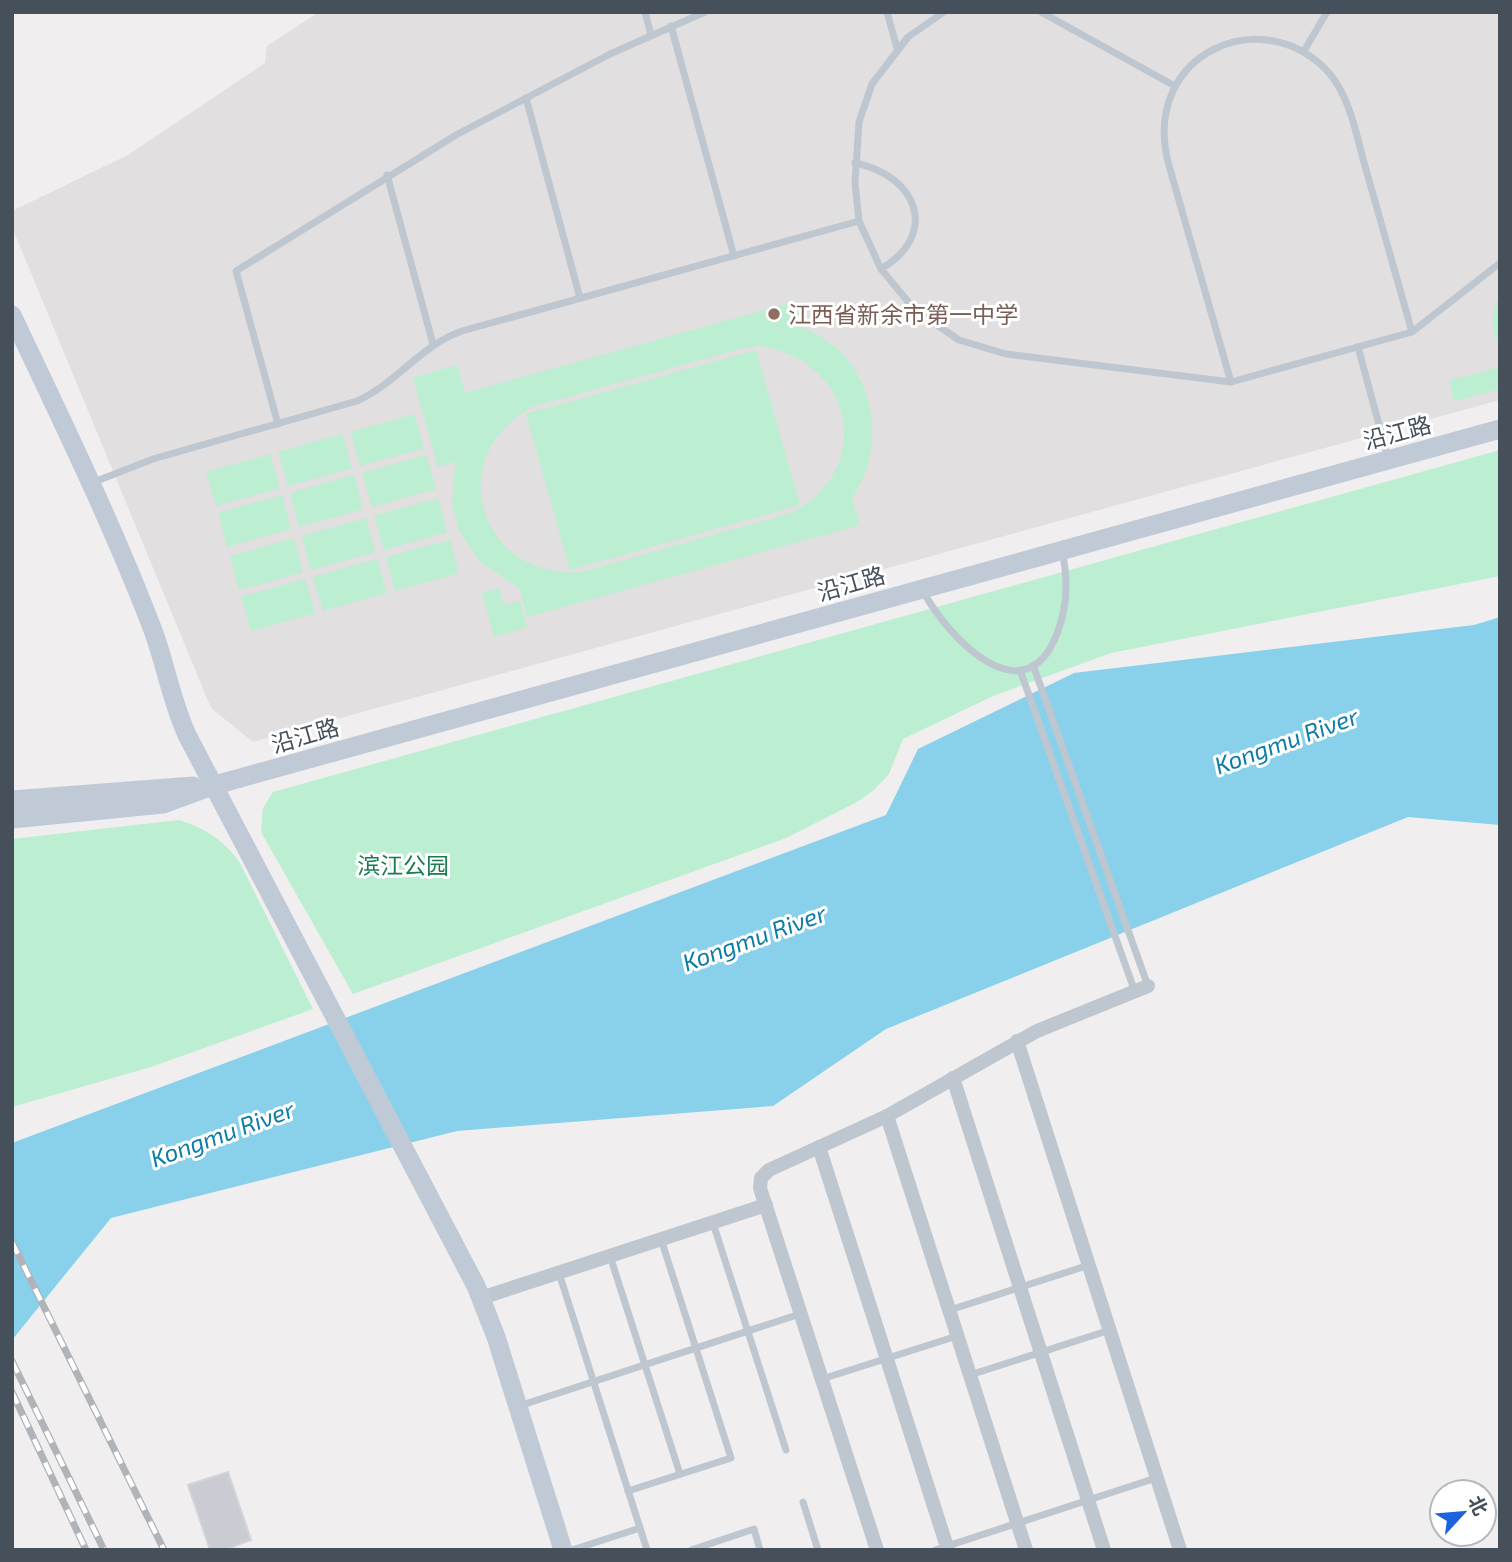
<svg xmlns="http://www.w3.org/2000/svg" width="1512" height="1562" font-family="'Exo 2','Noto Sans SC',sans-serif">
<rect width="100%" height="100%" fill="#f0eeee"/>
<polygon fill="#e1dfe0" points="319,12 1500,12 1500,400 253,742 211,708 12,227 12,211 128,155 265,63 267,46"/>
<g fill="#bceed2" fill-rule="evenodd">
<path d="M1500,294V347C1490,329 1490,312 1500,294Z"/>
<path d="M797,301L805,329C873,355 891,441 852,498L860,525L527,617L520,589L480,562L459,530L452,504L455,462L438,467L413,378L457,365L465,393ZM759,346C853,358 877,470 791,513L582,572C477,581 441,452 535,406L744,348Z"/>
<polygon points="756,350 800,505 570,570 526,414"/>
<polygon points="1500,367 1500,389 1454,401 1449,381"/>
<polygon points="414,414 424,448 360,466 351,432"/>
<polygon points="342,434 352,468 288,486 278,452"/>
<polygon points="1500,450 1500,576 1111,653 993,696 903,739 889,774 874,790 857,802 786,838 353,994 261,832 263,808 273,792"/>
<polygon points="270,454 280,488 216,506 206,472"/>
<polygon points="426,455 436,489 372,507 362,473"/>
<polygon points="354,475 363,509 299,527 290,493"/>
<polygon points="282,495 291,529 227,547 218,513"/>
<polygon points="438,498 447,532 384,550 374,516"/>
<polygon points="366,518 375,552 311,570 302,536"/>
<polygon points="294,538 303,572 239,590 230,556"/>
<polygon points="450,540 459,573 395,591 386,557"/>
<polygon points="377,559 387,593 323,611 313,577"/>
<polygon points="305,579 315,613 251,631 241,597"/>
<polygon points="499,588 504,605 520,601 527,627 494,637 482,592"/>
<path d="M179,820C206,829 224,840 240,863L313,1009L151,1067L12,1107V839Z"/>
</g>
<polygon fill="#89d1eb" points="1500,617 1500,825 1408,817 886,1029 773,1106 457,1131 111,1218 12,1340 12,1143 886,815 918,749 1074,673 1474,625"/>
<polygon fill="#cbccd3" stroke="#d2d4d9" stroke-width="2" points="228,1472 251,1540 224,1550 210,1550 188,1485"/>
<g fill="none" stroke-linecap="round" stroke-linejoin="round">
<g stroke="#bec7d0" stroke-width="7">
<polyline points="645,12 651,35"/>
<polyline points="887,12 897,48"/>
<polyline points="944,12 908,37 872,84 859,122 855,183 859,221 881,269 915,310 959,340 1006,354 1231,382 1412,332 1500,263"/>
<polyline points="1041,12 1173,85"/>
<polyline points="671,26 734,256"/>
<polyline points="1304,51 1327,12"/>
<polyline points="526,98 580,298"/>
<path d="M855,163C916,175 941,233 881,269"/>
<polyline points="387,175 433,344"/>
<polyline points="1358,347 1388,458"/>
<path d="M1231,382L1168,162C1141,52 1265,0 1330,74C1352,101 1357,140 1367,173C1382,226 1397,279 1412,332"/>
<polyline points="278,424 236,271 456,135 610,54 705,12"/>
<path d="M94,482L153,459L357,401C397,383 421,345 462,331L859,221"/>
<path d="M923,591C948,638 1026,720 1058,631C1068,604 1068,578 1062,551"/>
<polyline points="1033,665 1148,986"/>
<polyline points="1020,670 1135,992"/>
<polyline points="713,1223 786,1450"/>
<polyline points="610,1256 680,1474"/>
<polyline points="559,1273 647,1550"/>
<polyline points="950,1310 1089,1265"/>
<polyline points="970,1375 1110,1330"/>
<polyline points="822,1379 957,1336"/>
<polyline points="519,1406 800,1314"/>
<polyline points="628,1491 731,1458 661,1239"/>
<polyline points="803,1502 818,1550"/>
<polyline points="572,1550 640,1528"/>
<polyline points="691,1550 754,1529 760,1550"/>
<polyline points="935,1550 1156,1478"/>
</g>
<g stroke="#bec7d0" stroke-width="14">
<polyline points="1017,1041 1180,1550"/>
<polyline points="953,1078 1104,1550"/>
<polyline points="887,1116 1026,1550"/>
<polyline points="819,1147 948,1550"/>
<polyline points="481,1298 766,1205"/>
<polyline points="877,1550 760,1188 761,1178 769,1170 887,1116 1037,1031 1148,986"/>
</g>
<g stroke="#c0cad7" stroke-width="19">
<path d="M12,315C61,419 113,525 154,633C166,667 172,702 187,735L476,1286L496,1337L563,1550"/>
<polyline points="12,800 193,786"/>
<polyline points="12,819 163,804 215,785 1500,429"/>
</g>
<g stroke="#b0b3b8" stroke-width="7">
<g id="rail">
<polyline points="12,1242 164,1550"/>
<polyline points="12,1361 104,1550"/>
<polyline points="12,1392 86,1550"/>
</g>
</g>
<use href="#rail" stroke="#fff" stroke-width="4.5" stroke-dasharray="13" stroke-linecap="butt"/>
</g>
<circle fill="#8d6e63" stroke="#fff" stroke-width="2.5" cx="774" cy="314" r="7"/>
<g text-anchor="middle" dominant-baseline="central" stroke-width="6" stroke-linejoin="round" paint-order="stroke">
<g font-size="23" fill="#785e54" stroke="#fff" text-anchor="start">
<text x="788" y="314">江西省新余市第一中学</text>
</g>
<g font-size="23" fill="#46505b" stroke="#fff">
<text transform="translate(1397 432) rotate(-15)">沿江路</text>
<text transform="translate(851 583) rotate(-16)">沿江路</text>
<text transform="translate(305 735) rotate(-16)">沿江路</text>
</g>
<g font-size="23" fill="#187c50" stroke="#fff">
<text x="403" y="865">滨江公园</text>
</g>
<g font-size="24" font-style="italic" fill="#0d7da7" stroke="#fff">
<text transform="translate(1286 740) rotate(-20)">Kongmu River</text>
<text transform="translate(754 937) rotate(-20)">Kongmu River</text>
<text transform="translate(222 1133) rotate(-20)">Kongmu River</text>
</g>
</g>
<rect width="1512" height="1562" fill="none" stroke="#46505b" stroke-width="28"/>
<g transform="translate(1463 1513) rotate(64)"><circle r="33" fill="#ffffff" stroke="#b5b9bd" stroke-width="2"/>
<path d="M0-5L12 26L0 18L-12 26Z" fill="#1b64de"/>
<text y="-10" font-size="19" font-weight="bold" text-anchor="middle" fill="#46505b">北</text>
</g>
</svg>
